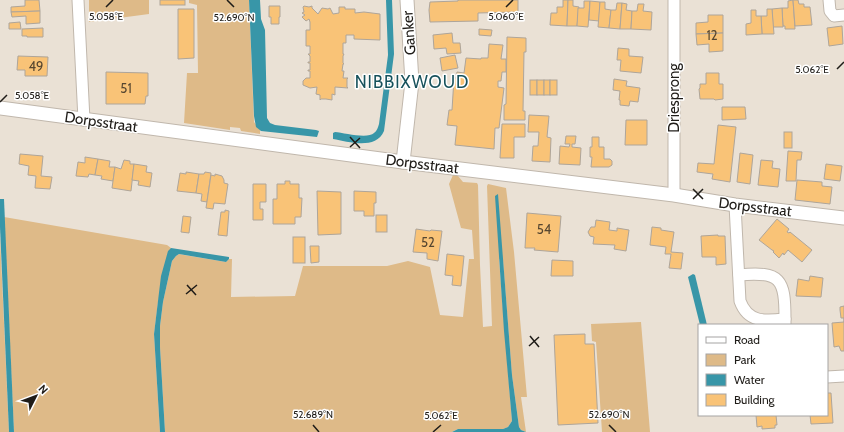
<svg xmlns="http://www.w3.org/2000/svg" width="844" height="432" font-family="Cabin,sans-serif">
<rect width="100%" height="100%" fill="#eae1d5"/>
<g fill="#deba88">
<polygon points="89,0 149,0 149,14 89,22"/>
<polygon points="189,0 249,0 254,122 260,130 260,134 241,131 240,128 230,127 230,130 184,123 187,73 198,73 197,5 189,3"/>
<polygon points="453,175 458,176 463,182 477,183 478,185 480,265 483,327 492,326 487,186 488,184 506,188 514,252 527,397 521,397 526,432 521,430 519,427 512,375 503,260 499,259 512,421 508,427 503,429 458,429 452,432 165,432 160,347 160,326 163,302 172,261 176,256 179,254 184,255 226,262 229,259 232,259 231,297 295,296 303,266 387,266 408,261 430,267 440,315 463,317 469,259 474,259 472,230 461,228 449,184"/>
<polygon points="4,217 167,245 171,248 158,302 154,334 160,432 14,432"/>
<polygon points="0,236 9,432 0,432"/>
<polygon points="641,322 650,432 602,432 596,342 592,341 591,324"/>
</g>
<g fill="#3896a8">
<polygon points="249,0 260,0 261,19 265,30 267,118 270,123 275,125 316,130 319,131 317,137 261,131 256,127 254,116"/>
<path d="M386,0H392L394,54L384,131C376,150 349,142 333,139V133L335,132C344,133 368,139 374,133C377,131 378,127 379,124L388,55Z"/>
<polygon points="498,194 512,375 519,427 521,430 526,432 452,432 458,429 503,429 508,427 512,421 504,331 495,196"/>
<polygon points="0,199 4,199 14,432 9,432 0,227"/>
<polygon points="171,248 229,257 229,259 226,262 179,254 176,256 172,261 163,302 160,326 160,347 165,432 160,432 154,334 161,276 168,251"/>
<polygon points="693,274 695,275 707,325 700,325 688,277"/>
</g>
<g fill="#f9c377" stroke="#aea59a">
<polygon points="25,0 39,0 40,11 11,12 11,7 25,6"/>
<rect x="160" y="0" width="25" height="5"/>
<polygon points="458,0 518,0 518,12 478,13 478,21 430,22 429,10 430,2 458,1"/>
<polygon points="563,0 568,0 567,26 550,25 551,13 557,13 557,7 563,7"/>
<polygon points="568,0 573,0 573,6 579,7 577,26 567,26"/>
<polygon points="793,0 795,29 785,29 785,26 783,26 782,8 788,8 788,1"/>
<polygon points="793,0 798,0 799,4 804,4 804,7 810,7 812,25 795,26"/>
<polygon points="584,1 590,1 588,27 577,26 578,8 584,8"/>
<polygon points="590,1 600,2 599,21 589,20"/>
<polygon points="600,2 605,2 605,9 611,10 609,28 598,27"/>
<polygon points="617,3 622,3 620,29 609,28 611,10 616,10"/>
<polygon points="622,3 627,4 626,10 632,11 631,29 620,29"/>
<polygon points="638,4 644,4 643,11 652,12 651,30 631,29 632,11 637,11"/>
<polygon points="269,6 280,6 280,17 279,17 279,24 271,24 271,17 269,17"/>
<polygon points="304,6 309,7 312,6 312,8 318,14 322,8 328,9 330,8 333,14 339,13 339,7 345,7 345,9 355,9 355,13 364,12 380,14 380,40 354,39 354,35 346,35 346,43 343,43 343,54 344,54 343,56 343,63 344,64 343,64 342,71 344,71 343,78 348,78 347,79 347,87 348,88 335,87 335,95 332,94 332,100 326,99 321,99 320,100 320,95 316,94 317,87 310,88 303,85 303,81 306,78 310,78 310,71 308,71 308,70 310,70 310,63 308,63 308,62 310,62 310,56 308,54 310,54 310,46 306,46 306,30 310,30 310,22 309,19 306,21 302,17 305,15 302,13 304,12 303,7"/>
<polygon points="782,8 783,27 773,27 772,9"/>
<polygon points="178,9 194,9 194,58 178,59"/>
<polygon points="767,9 772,9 774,34 762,34 761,16 767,16"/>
<polygon points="751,10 756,10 756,16 761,16 762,34 746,35 746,24 751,23"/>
<polygon points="40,11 40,23 26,24 26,16 12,17 11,12"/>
<polygon points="708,15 723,15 723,33 696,34 696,23 708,22"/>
<polygon points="20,22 21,29 9,29 9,23"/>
<polygon points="842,26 843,44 829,46 827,28"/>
<polygon points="43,28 43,37 27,37 27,36 22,36 22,29"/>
<polygon points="479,29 492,30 491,36 479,35"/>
<polygon points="452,33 453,43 460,43 461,53 447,54 446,48 434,49 433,35"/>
<polygon points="723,33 723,51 709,52 709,44 697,45 696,34"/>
<polygon points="507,37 526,38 526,52 524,52 523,111 525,111 525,120 504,120 504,105 506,104"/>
<polygon points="489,44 503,45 501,59 506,59 506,72 502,72 501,81 498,81 498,87 504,88 499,128 495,128 494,149 455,145 457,126 447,125 449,110 452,110 454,78 456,78 457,72 464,73 466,58 481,59 481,58 488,58"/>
<polygon points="618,48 629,49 629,56 643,57 641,73 620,71 621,60 617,60"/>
<polygon points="455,55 458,68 442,71 440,58"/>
<polygon points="18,56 48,57 47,76 25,76 25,70 17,70"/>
<polygon points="106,72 148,73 148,96 146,96 145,104 106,104"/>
<polygon points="706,73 719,73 719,84 723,84 723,99 715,100 714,99 700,99 699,89 700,88 700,84 706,84"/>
<polygon points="614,79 627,81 626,86 640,88 638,102 630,101 629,106 620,105 620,100 619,100 620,91 613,90"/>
<rect x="530" y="80" width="7" height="15"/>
<rect x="537" y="80" width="7" height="15"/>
<rect x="544" y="80" width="6" height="15"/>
<rect x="550" y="80" width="7" height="15"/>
<polygon points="722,107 745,107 746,119 722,120"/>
<polygon points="529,115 549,116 547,137 551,138 550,162 532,161 533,146 538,146 539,132 528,132"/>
<polygon points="626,120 647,120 647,145 625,145"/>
<polygon points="502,124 525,124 525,137 514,137 514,158 500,158"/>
<polygon points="718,125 736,127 730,182 712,179 713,174 697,172 698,163 714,164"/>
<rect x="784" y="132" width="8" height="16"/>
<polygon points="566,136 576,136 575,144 572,144 572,147 581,148 580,165 559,164 560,146 569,147 570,144 565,144"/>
<polygon points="592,137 599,137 599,147 604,147 604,159 610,159 612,161 612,165 609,167 591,167 592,157 590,157 590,147 592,147"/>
<polygon points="788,151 802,152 801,160 797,160 796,181 786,181"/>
<polygon points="740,153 753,155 750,184 737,182"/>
<polygon points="20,154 43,156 41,176 52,177 50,189 35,188 36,176 28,175 29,166 19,164"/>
<polygon points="85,157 98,159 95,175 89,174 88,177 76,176 78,162 85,163"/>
<polygon points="98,159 110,161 109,167 115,167 113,181 101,179 102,176 95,175"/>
<polygon points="124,160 130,161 130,164 134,164 131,191 112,188 115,167 121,169"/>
<polygon points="761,160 773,161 772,168 780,169 778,187 758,185"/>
<polygon points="134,164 147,166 146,172 152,173 150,187 138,185 139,181 132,180"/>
<polygon points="826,164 842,166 840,181 824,179"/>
<polygon points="186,172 199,174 196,193 177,191 180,173 186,174"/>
<polygon points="205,172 211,173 207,202 201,201 202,194 196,193 199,174 204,174"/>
<polygon points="215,174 222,176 224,180 224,183 228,184 225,204 214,203 213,209 206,208 211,175 215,176"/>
<polygon points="797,180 822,182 822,186 832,187 830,204 795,200"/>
<polygon points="285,181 290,181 290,184 299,184 299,198 302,198 301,217 295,217 295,224 273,224 273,199 277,199 277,184 285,184"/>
<polygon points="253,184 266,184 266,202 260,202 260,209 263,209 263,220 253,220"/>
<polygon points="317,191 341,192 341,234 318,235"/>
<polygon points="354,191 376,192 376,203 374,203 374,216 364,216 364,211 354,211"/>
<polygon points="225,210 229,211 227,236 218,235 221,212 225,212"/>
<polygon points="527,213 561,216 558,252 534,250 535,248 525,248"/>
<rect x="376" y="215" width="11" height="17"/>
<polygon points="183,216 191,217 189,233 181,232"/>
<polygon points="777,219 789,229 787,232 789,233 790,232 812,250 802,262 788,250 784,255 783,253 779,258 773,252 774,251 772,250 759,240"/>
<polygon points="596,220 610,222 609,230 617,231 617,228 629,230 626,251 614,249 615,245 593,244 594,237 590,236 588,232 591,227 595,227"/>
<polygon points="652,227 661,228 661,230 674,232 671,252 683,253 681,269 669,268 671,254 665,254 666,247 650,245"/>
<polygon points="416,229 430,231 431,230 442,231 438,261 427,259 427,253 413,252"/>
<polygon points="718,235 718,236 725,236 726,264 716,265 716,257 702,257 701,236"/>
<rect x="293" y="237" width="12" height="26"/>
<polygon points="310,246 319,246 319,262 311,263"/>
<polygon points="447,254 464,256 461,286 452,285 453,276 445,275"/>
<polygon points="552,260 573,261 573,276 551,276"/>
<polygon points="810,276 823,278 821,297 796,296 798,279 809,281"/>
<polygon points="844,306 844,322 844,318 841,318 840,310 840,307"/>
<polygon points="844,322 844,351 841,351 839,346 834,347 832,323"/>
<polygon points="585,334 585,344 594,344 598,423 558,425 554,335"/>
<polygon points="827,393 831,393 833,423 811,424 810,415 827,415"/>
<polygon points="756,415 776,415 777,425 775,425 775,428 762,429 762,426 757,427"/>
</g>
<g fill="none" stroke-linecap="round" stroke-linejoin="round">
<g stroke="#c0b7ac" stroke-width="13">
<g id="minor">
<polyline points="78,0 84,120"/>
<polyline points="829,0 830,11 834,16 844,15"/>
<polyline points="674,195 674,0"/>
<path d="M735,205L740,301C748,323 765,321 785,319V325"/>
<path d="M739,275C781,271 785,279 785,319"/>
<polyline points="827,377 844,376"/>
</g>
</g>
<g stroke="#c0b7ac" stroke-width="15">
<g id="tertiary">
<polyline points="0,108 403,162 674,195 735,205 844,218"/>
<polyline points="403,162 412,82 407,0"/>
</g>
</g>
<use href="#minor" stroke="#fff" stroke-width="11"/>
<use href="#tertiary" stroke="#fff" stroke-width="13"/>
</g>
<path fill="none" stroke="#1f1c18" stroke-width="1.5" d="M227,0L234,7M106,7L113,0M506,7L513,0M837,69L844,62M0,102L7,95M350,137L360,148M350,147L360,138M693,189L703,199M693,199L703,189M187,285L196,295M186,294L197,285M530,336L539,347M529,346L539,337M313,425L319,432M609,425L616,432M433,432L441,425"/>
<g text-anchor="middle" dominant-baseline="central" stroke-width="3" stroke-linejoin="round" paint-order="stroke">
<g font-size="13" fill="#564630">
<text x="712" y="35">12</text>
<text x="36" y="66">49</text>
<text x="126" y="88">51</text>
<text x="544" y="229">54</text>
<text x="428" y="242">52</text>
</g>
<g font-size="15" fill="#1f1c18" stroke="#fff">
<text transform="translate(409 33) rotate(-94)">Ganker</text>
<text transform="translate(674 98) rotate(-90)">Driesprong</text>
<text transform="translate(101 122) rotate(8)">Dorpsstraat</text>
<text transform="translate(422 164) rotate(7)">Dorpsstraat</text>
<text transform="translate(755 207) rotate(7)">Dorpsstraat</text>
</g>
<g font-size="17" letter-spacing="1" fill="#17515b" stroke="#fff">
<text x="412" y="82">NIBBIXWOUD</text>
</g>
</g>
<g font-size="10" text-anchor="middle" fill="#1f1c18" stroke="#fff" stroke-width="3" stroke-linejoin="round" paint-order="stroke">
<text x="106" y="20">5.058°E</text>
<text x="506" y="20">5.060°E</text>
<text x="234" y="21">52.690°N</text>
<text x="812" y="73">5.062°E</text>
<text x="32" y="99">5.058°E</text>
<text x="313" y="418">52.689°N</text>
<text x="609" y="418">52.690°N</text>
<text x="441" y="419">5.062°E</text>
</g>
<rect x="698" y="324" width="130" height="92" fill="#ffffff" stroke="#a5a4a3"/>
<rect x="706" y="337" width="20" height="6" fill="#ffffff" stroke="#a5a4a3"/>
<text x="734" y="344" font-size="12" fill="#1f1c18">Road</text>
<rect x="706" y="354" width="20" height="12" fill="#deba88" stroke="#a5a4a3"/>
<text x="734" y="364" font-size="12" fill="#1f1c18">Park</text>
<rect x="706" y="374" width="20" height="12" fill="#3896a8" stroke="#a5a4a3"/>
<text x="734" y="384" font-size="12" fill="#1f1c18">Water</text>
<rect x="706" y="394" width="20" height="12" fill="#f9c377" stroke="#a5a4a3"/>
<text x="734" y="404" font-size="12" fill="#1f1c18">Building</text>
<g transform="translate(36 396) rotate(48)" stroke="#ffffff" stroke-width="3" paint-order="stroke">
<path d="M0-3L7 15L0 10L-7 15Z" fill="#1f1c18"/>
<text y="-6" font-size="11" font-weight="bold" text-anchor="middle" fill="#1f1c18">N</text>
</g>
</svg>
